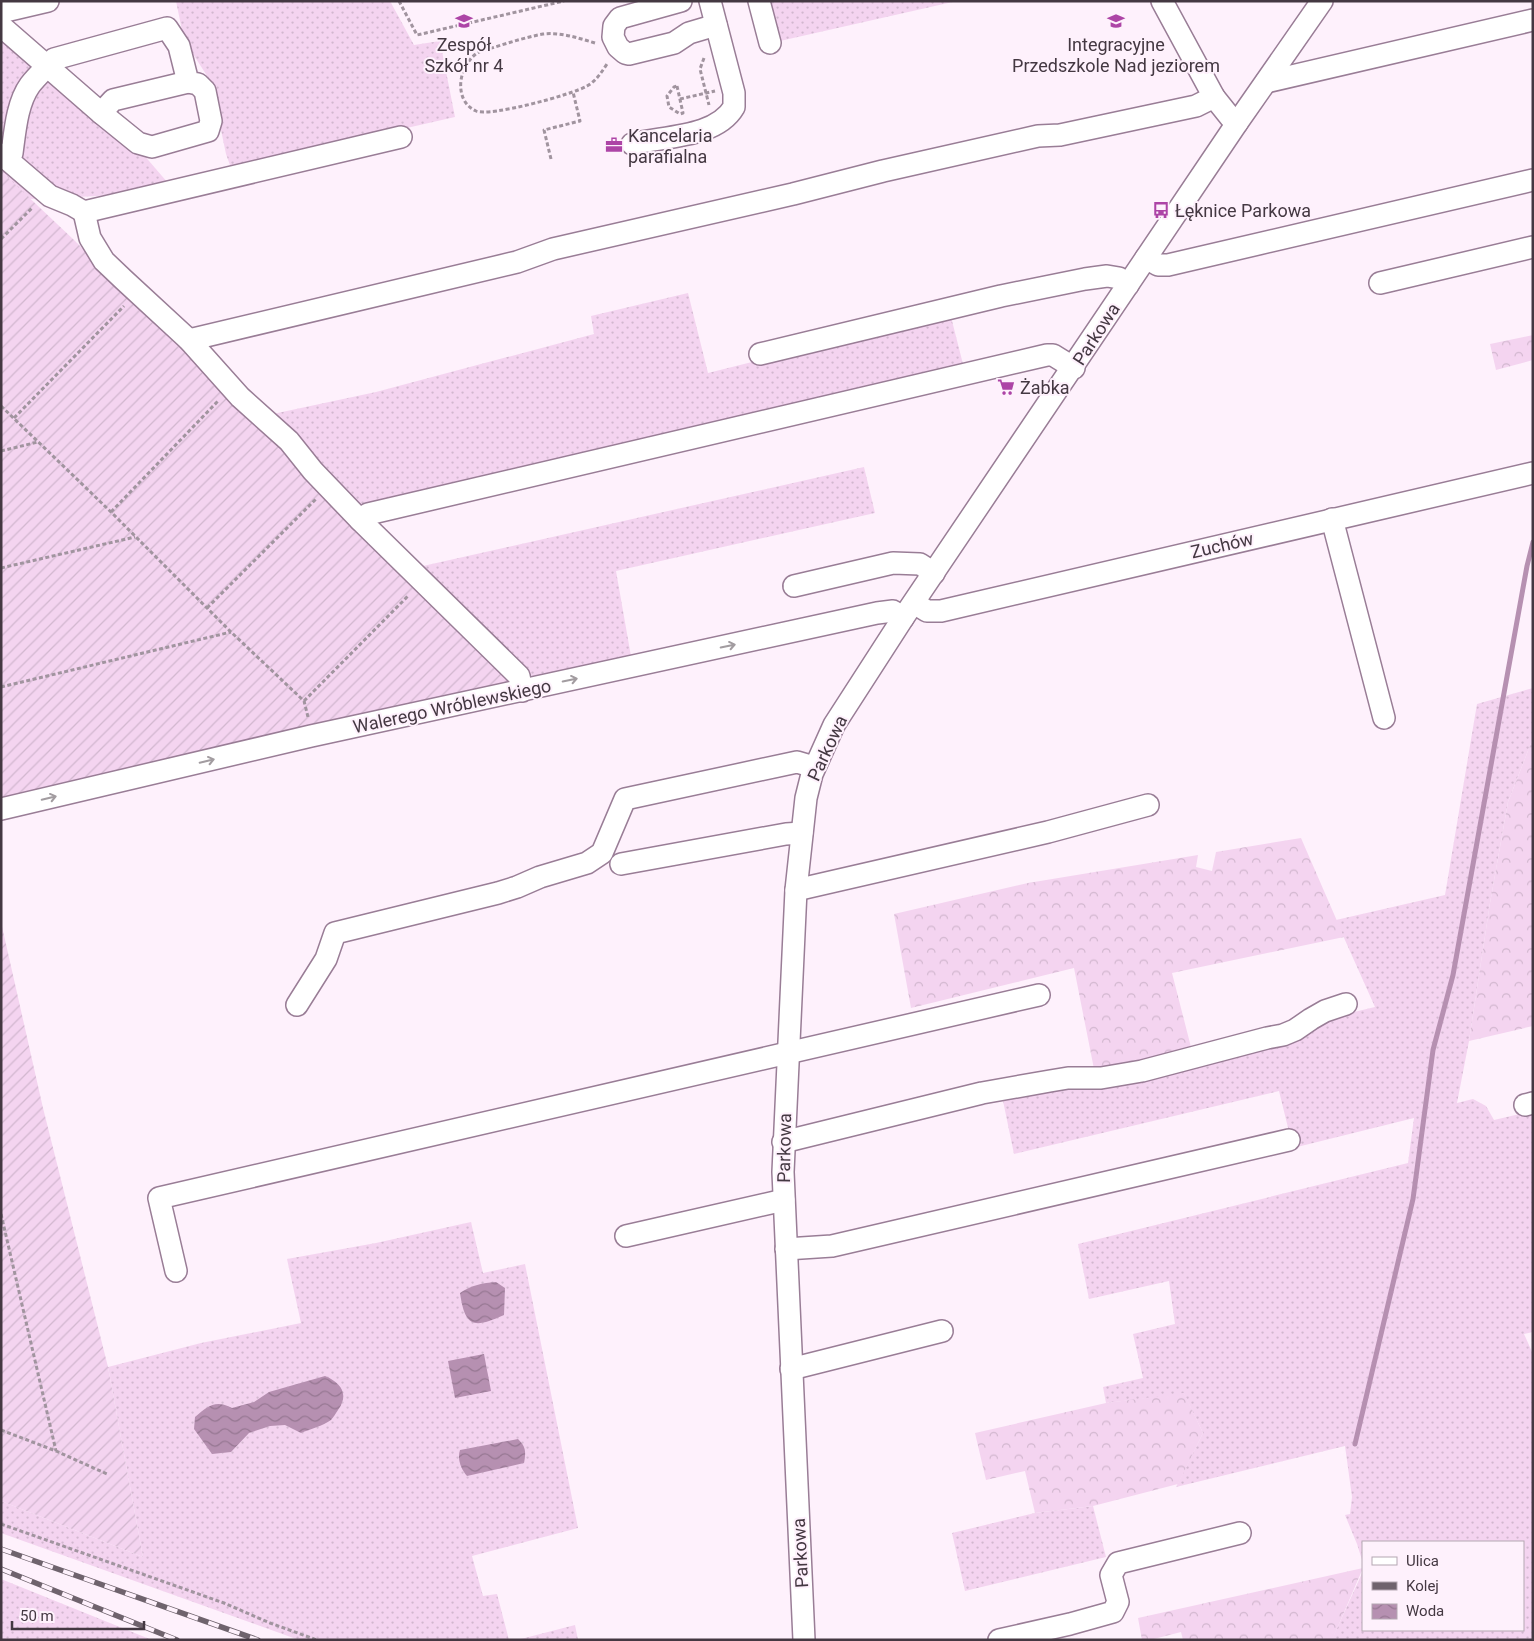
<svg xmlns="http://www.w3.org/2000/svg" width="1534" height="1641" font-family="Roboto,sans-serif">
<defs>
<pattern id="grass-dots" width="8" height="8" patternUnits="userSpaceOnUse" patternTransform="scale(1.25)"><rect width="8" height="8" fill="#f4d4f0"/><path d="M2 2h.1M6 6h.1" fill="none" stroke="#d2b7cf" stroke-width="1.8" stroke-linecap="round"/></pattern>
<pattern id="forest-crowns" width="20" height="18" patternUnits="userSpaceOnUse" patternTransform="scale(1.25)"><rect width="20" height="18" fill="#f4d4f0"/><path d="M2 6a3 3 0 1 1 6 0M12 15a3 3 0 1 1 6 0" fill="none" stroke="#d2b7cf"/></pattern>
<pattern id="garden-furrows" width="10" height="10" patternUnits="userSpaceOnUse" patternTransform="scale(1.25)"><rect width="10" height="10" fill="#f4d4f0"/><path d="M-1 1l2-2M0 10L10 0M9 11l2-2" fill="none" stroke="#d2b7cf"/></pattern>
<pattern id="water-waves" width="16" height="10" patternUnits="userSpaceOnUse" patternTransform="scale(1.25)"><rect width="16" height="10" fill="#b690b1"/><path d="M0 5q4-4 8 0t8 0" fill="none" stroke="#967792"/></pattern>
</defs>
<rect width="100%" height="100%" fill="#fef1fc"/>
<g fill="url(#grass-dots)">
<polygon points="176,1 390,1 414,45 440,41 455,117 231,168 226,154 211,82 184,40"/>
<polygon points="766,1 957,1 780,41"/>
<polygon points="1,31 143,154 168,183 98,196 29,199 1,171"/>
<polygon points="688,293 708,373 950,313 964,368 364,508 414,568 864,467 875,513 616,571 632,662 542,681 527,673 254,418 376,392 594,334 591,316"/>
<polygon points="1533,688 1533,738 1508,802 1490,903 1469,1041 1457,1103 1473,1099 1486,1106 1494,1120 1533,1111 1533,1332 1524,1334 1533,1354 1533,1640 1330,1640 1333,1637 1363,1571 1363,1630 1523,1630 1523,1542 1363,1542 1363,1563 1357,1544 1345,1515 1350,1514 1352,1497 1345,1446 1176,1487 1203,1433 1184,1394 1106,1403 1103,1387 1143,1378 1133,1334 1175,1324 1169,1281 1089,1299 1078,1244 1408,1163 1414,1118 1293,1148 1279,1091 1014,1154 1002,1096 1375,1007 1336,920 1445,895 1477,704"/>
<polygon points="471,1222 483,1273 525,1264 578,1528 472,1556 483,1596 497,1594 509,1640 299,1640 1,1533 1,1501 143,1557 108,1367 201,1343 301,1323 287,1259 376,1243"/>
<polygon points="1093,1506 1106,1557 965,1591 952,1533 1035,1513"/>
<polygon points="1,1579 152,1640 1,1640"/>
<polygon points="575,1625 578,1640 517,1640"/>
</g>
<g fill="url(#forest-crowns)">
<polygon points="1533,335 1533,360 1496,370 1490,344"/>
<polygon points="1533,738 1533,1026 1469,1041 1490,903 1508,802"/>
<polygon points="1301,838 1344,937 1172,973 1192,1051 1095,1074 1074,968 911,1008 894,914 1028,883 1198,855 1196,867 1212,871 1216,852"/>
<polygon points="1184,1393 1203,1433 1178,1484 1093,1506 1035,1513 1025,1471 986,1480 975,1433 1106,1403"/>
<polygon points="1363,1568 1333,1638 1330,1640 1183,1640 1181,1632 1150,1640 1142,1640 1138,1618"/>
</g>
<g fill="url(#garden-furrows)">
<polygon points="1,171 74,240 254,418 516,680 1,800"/>
<polygon points="1,922 43,1108 108,1367 143,1557 1,1501"/>
</g>
<g fill="url(#water-waves)">
<path d="M496,1282L505,1288L504,1315C473,1329 465,1327 460,1293C472,1285 482,1283 496,1282Z"/>
<polygon points="484,1354 491,1391 455,1398 448,1361"/>
<path d="M325,1376C342,1383 349,1395 338,1410C336,1413 333,1418 331,1420C323,1426 310,1429 301,1433L285,1425L270,1426L249,1433L231,1452L212,1454L194,1429L195,1417C207,1406 216,1399 232,1408L254,1402L269,1392Z"/>
<path d="M518,1439C526,1447 526,1452 524,1463L467,1476C461,1469 457,1459 460,1450Z"/>
</g>
<g fill="none" stroke-linecap="round" stroke-linejoin="round">
<polyline stroke="#b690b1" stroke-width="5" points="1355,1444 1413,1199 1433,1050 1453,975 1527,566 1533,542"/>
<g stroke="#997d96" stroke-width="24">
<g id="minor">
<polyline points="681,1 620,18 614,26 613,37 618,47 625,53 629,54 674,43 689,33 716,25"/>
<polyline points="759,1 770,43"/>
<polyline points="1162,1 1214,97 1230,117 1237,123"/>
<polyline points="1,12 48,1"/>
<path d="M1,26L101,113L138,143L152,147L208,131L211,121L205,91L198,84L188,82L179,46L167,28L54,59C46,68 37,76 30,85C17,103 15,131 12,153L8,160"/>
<polyline points="1266,82 1533,20"/>
<polyline points="101,113 113,100 188,82"/>
<path d="M632,144C663,136 716,138 734,107V93L710,1"/>
<polyline points="1,154 50,196 72,205 84,212 401,137"/>
<polyline points="84,212 90,238 104,261 124,280 189,340 240,397 289,441 313,471 360,520 519,676 522,691"/>
<polyline points="1146,258 1158,265 1168,265 1533,180"/>
<polyline points="1380,283 1533,247"/>
<polyline points="189,340 517,262 553,249 793,194 883,171 1038,136 1060,135 1196,106 1214,97"/>
<polyline points="760,354 1001,296 1085,279 1107,276 1119,278 1128,285"/>
<polyline points="1332,519 1384,718"/>
<polyline points="360,520 368,514 1047,355 1053,355 1074,368"/>
<polyline points="794,586 893,563 920,564 934,573"/>
<polyline points="914,603 927,611 941,611 1533,473"/>
<polyline points="1,809 311,736 877,613 893,611 903,618"/>
<polyline points="621,864 786,834 802,833"/>
<polyline points="796,890 1048,832 1148,805"/>
<polyline points="297,1005 326,959 335,933 498,893 517,887 540,877 587,863 602,853 625,799 797,762 814,767"/>
<polyline points="1525,1105 1533,1103"/>
<polyline points="783,1142 982,1093 1050,1081 1068,1078 1101,1078 1142,1071 1267,1038 1283,1035 1295,1030 1311,1019 1325,1011 1346,1004"/>
<polyline points="626,1236 784,1200"/>
<polyline points="786,1249 832,1246 1289,1140"/>
<polyline points="176,1271 159,1198 1039,995"/>
<polyline points="791,1369 942,1331"/>
<polyline points="804,1640 783,1172 796,890 806,798 812,774 834,725 903,618 1237,123 1322,1"/>
<polyline points="999,1640 1070,1624 1113,1612 1118,1602 1111,1575 1118,1563 1240,1533"/>
</g>
</g>
<g stroke="#a1949f" stroke-width="3" stroke-dasharray="4 2.5" stroke-linecap="butt">
<polyline points="399,1 417,35 564,1"/>
<path d="M595,43C578,38 561,32 543,34C527,37 511,42 495,47C489,49 482,50 477,53C466,61 459,77 461,90C462,99 467,107 476,111C490,117 571,95 587,86C596,81 601,73 607,64V62"/>
<polyline points="704,58 700,69 709,105"/>
<polygon points="677,86 683,113 680,114 669,107 667,96 674,87"/>
<polyline points="680,99 715,91"/>
<polyline points="551,159 544,130 580,121 573,92"/>
<polyline points="1,239 33,207"/>
<polyline points="1,406 111,512 231,632 304,701 308,717"/>
<polyline points="14,418 124,306"/>
<polyline points="1,451 38,442"/>
<polyline points="111,512 218,401"/>
<polyline points="1,568 135,537"/>
<polyline points="207,608 316,499"/>
<polyline points="1,687 231,632"/>
<polyline points="304,701 409,595"/>
<polyline points="1,1214 56,1451"/>
<polyline points="1,1430 56,1451 107,1474"/>
<polyline points="1,1524 224,1603 270,1623 317,1640"/>
</g>
<use href="#minor" stroke="#fff" stroke-width="21"/>
<g stroke="#6f636d" stroke-width="5.5">
<g id="rail">
<polyline points="1,1549 258,1640"/>
<polyline points="1,1569 177,1640"/>
</g>
</g>
<use href="#rail" stroke="#fef1fc" stroke-width="4" stroke-dasharray="11" stroke-linecap="butt"/>
</g>
<defs><path id="oneway-shaft" d="M-6 0H5M1.5-3L5.5 0L1.5 3" fill="none" stroke-width="1.6" stroke-linecap="round" stroke-linejoin="round" transform="scale(1.25)"/></defs>
<g stroke="#a29ca0">
<use href="#oneway-shaft" transform="translate(728 646) rotate(-12)"/>
<use href="#oneway-shaft" transform="translate(570 680) rotate(-12)"/>
<use href="#oneway-shaft" transform="translate(207 761) rotate(-13)"/>
<use href="#oneway-shaft" transform="translate(49 798) rotate(-13)"/>
</g>
<defs>
<g id="school-bare" transform="scale(1.35)"><path d="M0-5L7-2L0 1L-7-2ZM-4 1L0 2.5L4 1V4Q0 6-4 4Z" fill="#ad44a6" stroke="#fef1fc" stroke-width="2.5" paint-order="stroke"/></g>
<g id="office-bare" transform="scale(1.35)"><path d="M-6-3h4V-5.5h4V-3h4V5H-6ZM-1-4.5V-3h2v-1.5ZM-6 0V1H6V0Z" fill="#ad44a6" stroke="#fef1fc" stroke-width="2.5" paint-order="stroke"/></g>
<g id="bus-bare" transform="scale(1.35)"><path d="M-5-6H5V4H4V6H2V4H-2V6H-4V4H-5ZM-3.5-4V0h7V-4ZM-3.5 1.2v1.5H-2V1.2ZM2 1.2v1.5H3.5V1.2Z" fill="#ad44a6" stroke="#fef1fc" stroke-width="2.5" paint-order="stroke"/></g>
<g id="supermarket-bare" transform="scale(1.35)"><path d="M-6-5.5h2.5l.6 2H6L4.5 2H-2.5L-4.4-4H-6ZM-1.5 3.2a1.3 1.3 0 1 0 .1 0ZM3 3.2a1.3 1.3 0 1 0 .1 0Z" fill="#ad44a6" stroke="#fef1fc" stroke-width="2.5" paint-order="stroke"/></g>
</defs>
<g fill-rule="evenodd">
<use href="#school-bare" x="464" y="21"/>
<use href="#school-bare" x="1116" y="21"/>
<use href="#office-bare" x="614" y="145"/>
<use href="#bus-bare" x="1161" y="210"/>
<use href="#supermarket-bare" x="1006" y="387"/>
</g>
<g text-anchor="middle" dominant-baseline="central" stroke-width="4" stroke-linejoin="round" paint-order="stroke">
<g font-size="18" fill="#443842" stroke="#fef1fc" text-anchor="start">
<text x="464" y="44" text-anchor="middle">Zespół<tspan x="464" dy="21">Szkół nr 4</tspan></text>
<text x="1116" y="44" text-anchor="middle">Integracyjne<tspan x="1116" dy="21">Przedszkole Nad jeziorem</tspan></text>
<text x="628" y="135">Kancelaria<tspan x="628" dy="21">parafialna</tspan></text>
<text x="1175" y="210">Łęknice Parkowa</text>
<text x="1020" y="387">Żabka</text>
</g>
<g font-size="18" fill="#443842" stroke="#fef1fc">
<text transform="translate(1096 334) rotate(-57)">Parkowa</text>
<text transform="translate(1222 545) rotate(-13)">Zuchów</text>
<text transform="translate(452 706) rotate(-12)">Walerego Wróblewskiego</text>
<text transform="translate(827 748) rotate(-65)">Parkowa</text>
<text transform="translate(784 1148) rotate(-89)">Parkowa</text>
<text transform="translate(800 1553) rotate(-93)">Parkowa</text>
</g>
</g>
<rect width="1534" height="1641" fill="none" stroke="#443842" stroke-width="5"/>
<rect x="1362" y="1541" width="162" height="90" fill="#fef1fc" stroke="#b4a7b2"/>
<rect x="1372" y="1557" width="25" height="8" fill="#ffffff" stroke="#b4a7b2"/>
<text x="1406" y="1566" font-size="15" fill="#443842">Ulica</text>
<rect x="1372" y="1582" width="25" height="8" fill="#6f636d" stroke="#b4a7b2"/>
<text x="1406" y="1591" font-size="15" fill="#443842">Kolej</text>
<rect x="1372" y="1604" width="25" height="15" fill="url(#water-waves)" stroke="#b4a7b2"/>
<text x="1406" y="1616" font-size="15" fill="#443842">Woda</text>
<path d="M12 1621v8h132v-8" fill="none" stroke="#443842" stroke-width="2.5"/>
<text x="20" y="1621" font-size="15" fill="#443842" stroke="#fef1fc" stroke-width="4" paint-order="stroke">50 m</text>
</svg>
